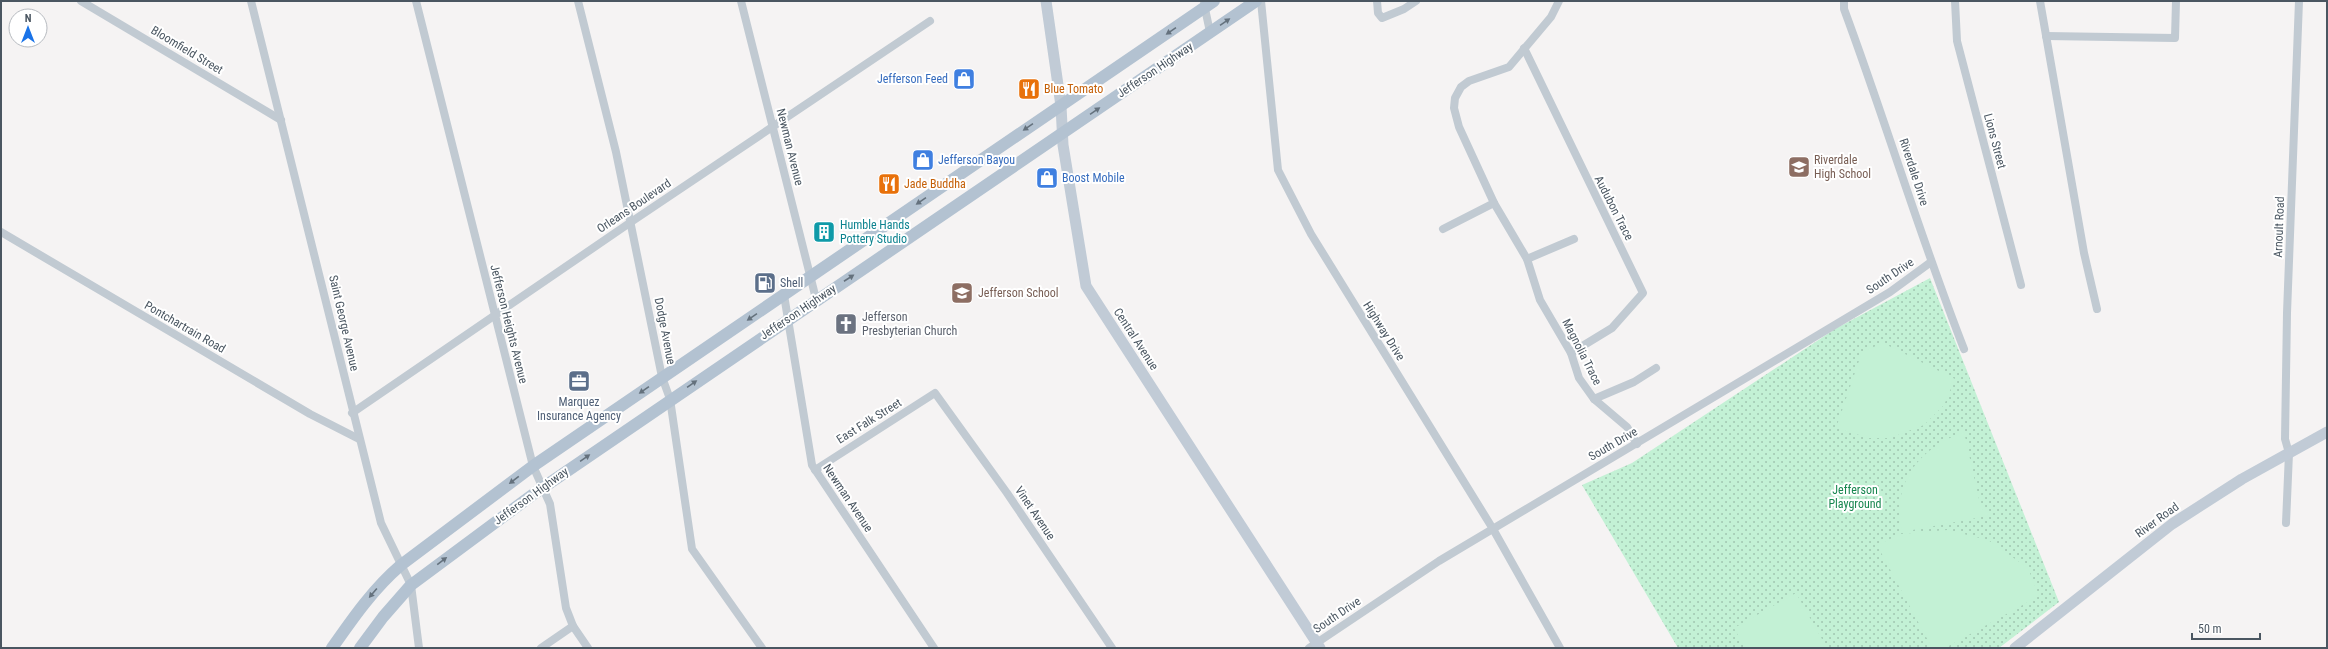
<svg xmlns="http://www.w3.org/2000/svg" width="2328" height="649" font-family="'Roboto Condensed',sans-serif">
<defs>
<pattern id="grass-dots" width="8" height="8" patternUnits="userSpaceOnUse"><rect width="8" height="8" fill="#c3f1d5"/><path d="M2 2h.1M6 6h.1" fill="none" stroke="#a0c6b0" stroke-width="1.8" stroke-linecap="round"/></pattern>
</defs>
<rect width="100%" height="100%" fill="#f5f3f3"/>
<polygon fill="url(#grass-dots)" points="1930,278 2059,602 1999,648 1678,648 1582,485 1632,463 1835,329"/>
<g fill="#c3f1d5">
<polygon points="1883,343 1955,379 1944,405 1924,425 1890,438 1869,438 1836,428 1862,352"/>
<path d="M1964,432L1981,508L1987,512V516L1902,532C1891,483 1919,448 1964,432Z"/>
<polygon points="1947,530 1988,540 2028,568 2039,596 1945,648 1932,648 1877,545 1901,534"/>
<polygon points="1796,593 1827,648 1745,648 1734,628"/>
</g>
<g fill="none" stroke-linecap="round" stroke-linejoin="round">
<g stroke="#c1cad2" stroke-width="8">
<polyline points="81,1 281,120"/>
<polyline points="251,1 381,523 411,585 419,648"/>
<polyline points="416,1 533,466 550,504 566,608 573,626 588,648"/>
<polyline points="578,1 616,152 662,377 670,399 692,549 762,648"/>
<polyline points="741,1 816,299"/>
<polyline points="1261,1 1278,170 1311,234 1493,529 1560,648"/>
<polyline points="1377,1 1378,13 1382,18 1404,9 1416,1"/>
<path d="M1844,1V9C1886,122 1920,237 1964,349"/>
<polyline points="1955,1 1957,41 2021,285"/>
<polyline points="2040,1 2084,253 2097,309"/>
<polyline points="1204,4 1210,32"/>
<polyline points="2046,36 2175,38 2176,1"/>
<polyline points="1524,48 1643,293 1612,328 1571,353"/>
<polyline points="1494,203 1459,127 1454,108 1455,98 1461,87 1469,81 1509,67 1551,17 1559,1"/>
<polyline points="1443,229 1494,203 1527,259 1540,300 1571,353 1579,378 1594,399 1627,427 1637,444"/>
<polyline points="1,232 310,414 359,439"/>
<polyline points="1527,259 1574,239"/>
<polyline points="784,295 812,465 934,648"/>
<polyline points="1594,399 1634,382 1656,368"/>
<polyline points="352,413 631,222 930,21"/>
<polyline points="815,470 935,393 1007,493 1112,648"/>
<polyline points="2286,523 2289,453 2285,439 2287,313 2299,1"/>
<polyline points="541,648 573,626"/>
<polyline points="1309,648 1439,561 1890,292 1931,262"/>
</g>
<g stroke="#c1cbd6" stroke-width="11">
<polyline points="1046,1 1061,106 1063,145 1086,286 1320,648"/>
<polyline points="2015,648 2172,524 2242,479 2327,432"/>
</g>
<g stroke="#b3c2d1" stroke-width="12">
<path d="M332,648C353,618 373,589 401,565L533,466L1214,1"/>
<polyline points="360,648 383,617 411,585 535,493 1256,1"/>
</g>
</g>
<defs><path id="oneway-solid" d="M-6-.8H1V-3.2L6.5 0L1 3.2V.8H-6Z"/></defs>
<g fill="#64717d">
<use href="#oneway-solid" transform="translate(1225 22) rotate(-34)"/>
<use href="#oneway-solid" transform="translate(1171 31) rotate(146)"/>
<use href="#oneway-solid" transform="translate(1095 111) rotate(-34)"/>
<use href="#oneway-solid" transform="translate(1028 127) rotate(146)"/>
<use href="#oneway-solid" transform="translate(921 201) rotate(146)"/>
<use href="#oneway-solid" transform="translate(849 278) rotate(-33)"/>
<use href="#oneway-solid" transform="translate(752 317) rotate(146)"/>
<use href="#oneway-solid" transform="translate(692 384) rotate(-35)"/>
<use href="#oneway-solid" transform="translate(644 390) rotate(145)"/>
<use href="#oneway-solid" transform="translate(585 458) rotate(-35)"/>
<use href="#oneway-solid" transform="translate(514 480) rotate(143)"/>
<use href="#oneway-solid" transform="translate(442 561) rotate(-37)"/>
<use href="#oneway-solid" transform="translate(373 593) rotate(130)"/>
</g>
<defs>
<g id="shop-square" transform="scale(1.15)"><rect x="-9" y="-9" width="18" height="18" rx="4" fill="#3f7fe0" stroke="#fff"/><path d="M-5-2.5h2.3a2.7 3.5 0 0 1 5.4 0H5L5.5 6h-11ZM-1.5-2.5h3a1.5 2.3 0 0 0-3 0Z" fill="#fff"/></g>
<g id="restaurant-square" transform="scale(1.15)"><rect x="-9" y="-9" width="18" height="18" rx="4" fill="#e8710a" stroke="#fff"/><path d="M-5-6h1v4h1v-4h1v4h1v-4h1v5L-1.5 .5V6h-2V.5L-5-1ZM5-6V6H3V1.5H1.5Q1.5-4 5-6Z" fill="#fff"/></g>
<g id="school-square" transform="scale(1.15)"><rect x="-9" y="-9" width="18" height="18" rx="4" fill="#8d6e63" stroke="#fff"/><path d="M0-5L7-2L0 1L-7-2ZM-4 1L0 2.5L4 1V4Q0 6-4 4Z" fill="#fff"/></g>
<g id="building-square" transform="scale(1.15)"><rect x="-9" y="-9" width="18" height="18" rx="4" fill="#0f9aa8" stroke="#fff"/><path d="M-4-6H4V6H1V3H-1V6H-4ZM-2.5-4.3h1.7v1.8h-1.7ZM.8-4.3h1.7v1.8H.8ZM-2.5-1h1.7V.8h-1.7ZM.8-1h1.7V.8H.8Z" fill="#fff"/></g>
<g id="fuel-square" transform="scale(1.15)"><rect x="-9" y="-9" width="18" height="18" rx="4" fill="#5c6f8a" stroke="#fff"/><path d="M-5.5-6h7V0h2V4h1.3V-2.5L3-4.5l.8-.8L6-3V5H2.5V1h-1V6h-7ZM-4.2-4.7v3.2H.2V-4.7Z" fill="#fff"/></g>
<g id="church-square" transform="scale(1.15)"><rect x="-9" y="-9" width="18" height="18" rx="4" fill="#6b7280" stroke="#fff"/><path d="M-1.2-6h2.4v3.5h3.3v2.4h-3.3V6h-2.4V-.1h-3.3v-2.4h3.3Z" fill="#fff"/></g>
<g id="office-square" transform="scale(1.15)"><rect x="-9" y="-9" width="18" height="18" rx="4" fill="#5c6f8a" stroke="#fff"/><path d="M-6-3h4V-5.5h4V-3h4V5H-6ZM-1-4.5V-3h2v-1.5ZM-6 0V1H6V0Z" fill="#fff"/></g>
</defs>
<g fill-rule="evenodd">
<use href="#shop-square" x="964" y="79"/>
<use href="#restaurant-square" x="1029" y="89"/>
<use href="#shop-square" x="923" y="160"/>
<use href="#school-square" x="1799" y="167"/>
<use href="#shop-square" x="1047" y="178"/>
<use href="#restaurant-square" x="889" y="184"/>
<use href="#building-square" x="824" y="232"/>
<use href="#fuel-square" x="765" y="283"/>
<use href="#school-square" x="962" y="293"/>
<use href="#church-square" x="846" y="324"/>
<use href="#office-square" x="579" y="381"/>
</g>
<g text-anchor="middle" dominant-baseline="central" stroke-width="4" stroke-linejoin="round" paint-order="stroke">
<g font-size="12" fill="#4a5661" stroke="#fff">
<text transform="translate(187 50) rotate(31)">Bloomfield Street</text>
<text transform="translate(1155 70) rotate(-34)">Jefferson Highway</text>
<text transform="translate(1995 141) rotate(75)">Lions Street</text>
<text transform="translate(790 147) rotate(76)">Newman Avenue</text>
<text transform="translate(1914 172) rotate(72)">Riverdale Drive</text>
<text transform="translate(634 206) rotate(-34)">Orleans Boulevard</text>
<text transform="translate(1614 208) rotate(63)">Audubon Trace</text>
<text transform="translate(2279 227) rotate(-88)">Arnoult Road</text>
<text transform="translate(1890 276) rotate(-34)">South Drive</text>
<text transform="translate(798 312) rotate(-34)">Jefferson Highway</text>
<text transform="translate(344 323) rotate(77)">Saint George Avenue</text>
<text transform="translate(509 324) rotate(76)">Jefferson Heights Avenue</text>
<text transform="translate(185 327) rotate(30)">Pontchartrain Road</text>
<text transform="translate(665 331) rotate(79)">Dodge Avenue</text>
<text transform="translate(1384 331) rotate(58)">Highway Drive</text>
<text transform="translate(1136 339) rotate(57)">Central Avenue</text>
<text transform="translate(1582 352) rotate(63)">Magnolia Trace</text>
<text transform="translate(869 421) rotate(-32)">East Falk Street</text>
<text transform="translate(1613 444) rotate(-30)">South Drive</text>
<text transform="translate(531 496) rotate(-36)">Jefferson Highway</text>
<text transform="translate(848 498) rotate(56)">Newman Avenue</text>
<text transform="translate(1035 513) rotate(56)">Vinet Avenue</text>
<text transform="translate(2157 520) rotate(-36)">River Road</text>
<text transform="translate(1337 615) rotate(-34)">South Drive</text>
</g>
<g font-size="12" fill="#366cbe" stroke="#fff" text-anchor="start">
<text x="948" y="79" text-anchor="end">Jefferson Feed</text>
<text x="938" y="160">Jefferson Bayou</text>
<text x="1062" y="178">Boost Mobile</text>
</g>
<g font-size="12" fill="#c56008" stroke="#fff" text-anchor="start">
<text x="1044" y="89">Blue Tomato</text>
<text x="904" y="184">Jade Buddha</text>
</g>
<g font-size="12" fill="#785e54" stroke="#fff" text-anchor="start">
<text x="1814" y="160">Riverdale<tspan x="1814" dy="14">High School</tspan></text>
<text x="978" y="293">Jefferson School</text>
</g>
<g font-size="12" fill="#0d838f" stroke="#fff" text-anchor="start">
<text x="840" y="225">Humble Hands<tspan x="840" dy="14">Pottery Studio</tspan></text>
</g>
<g font-size="12" fill="#4e5e75" stroke="#fff" text-anchor="start">
<text x="780" y="283">Shell</text>
<text x="579" y="402" text-anchor="middle">Marquez<tspan x="579" dy="14">Insurance Agency</tspan></text>
</g>
<g font-size="12" fill="#5b616d" stroke="#fff" text-anchor="start">
<text x="862" y="317">Jefferson<tspan x="862" dy="14">Presbyterian Church</tspan></text>
</g>
<g font-size="12" fill="#17864f" stroke="#fff">
<text x="1855" y="490">Jefferson<tspan x="1855" dy="14">Playground</tspan></text>
</g>
</g>
<rect width="2328" height="649" fill="none" stroke="#4a5661" stroke-width="4"/>
<g transform="translate(28 28)"><circle r="19" fill="#ffffff" stroke="#b7bbc0"/>
<path d="M0-3L7 15L0 10L-7 15Z" fill="#1a73e8"/>
<text y="-6" font-size="11" font-weight="bold" text-anchor="middle" fill="#4a5661">N</text>
</g>
<path d="M2192 633v6h68v-6" fill="none" stroke="#4a5661" stroke-width="2"/>
<text x="2198" y="633" font-size="12" fill="#4a5661" stroke="#ffffff" stroke-width="3" paint-order="stroke">50 m</text>
</svg>
